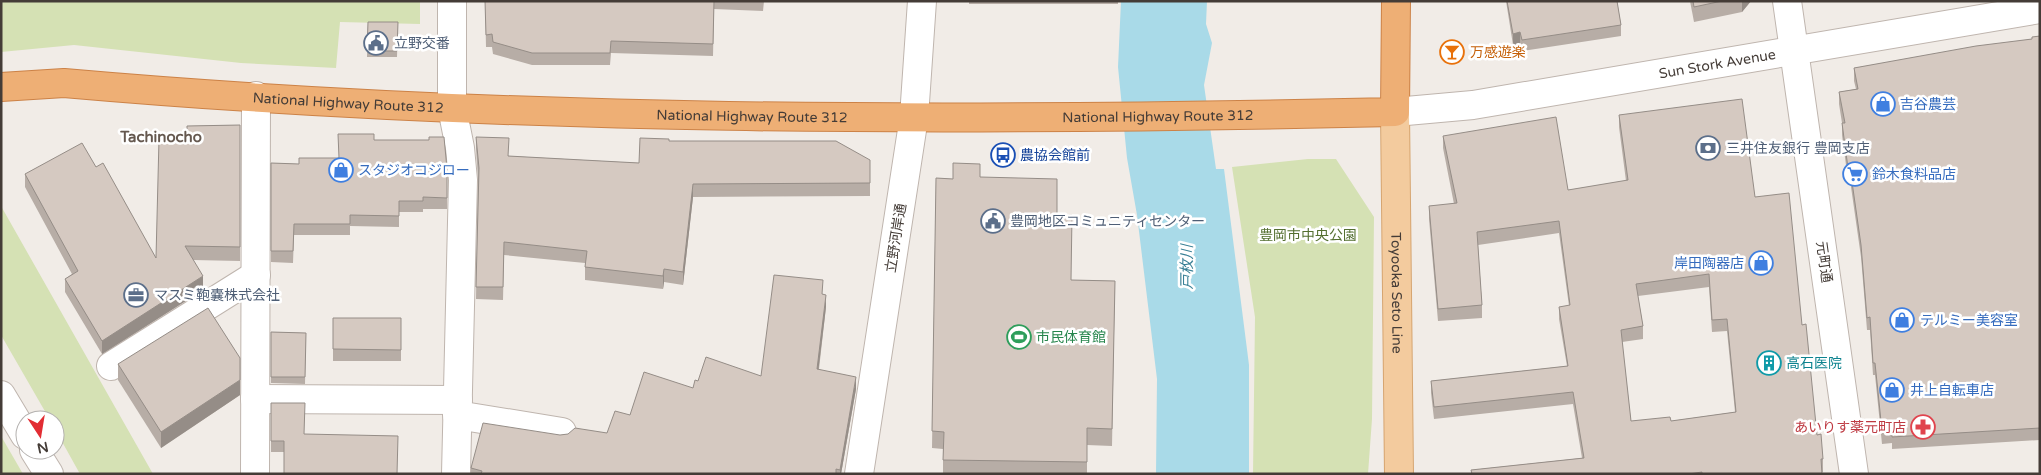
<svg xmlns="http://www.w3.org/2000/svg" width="2041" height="475" font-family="'Varela Round','Noto Sans JP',sans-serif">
<rect width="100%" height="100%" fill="#f1ece7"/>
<g fill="#d5e1b4">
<polygon points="1,1 420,1 420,24 340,22 336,68 241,63 74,45 1,52"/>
<polygon points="1308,159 1336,159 1374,217 1372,419 1368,474 1253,474 1255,317 1232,167"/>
<polygon points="1,206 153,474 80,474 55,429 55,420 50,420 1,335"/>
<polygon points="1,436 23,474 1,474"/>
</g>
<polygon fill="#a9dae8" points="1121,1 1207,1 1206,24 1212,43 1204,85 1216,169 1224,169 1249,365 1249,474 1156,474 1157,379 1137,215 1127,158 1118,67"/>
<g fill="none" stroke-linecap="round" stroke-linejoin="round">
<g stroke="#bfb5ae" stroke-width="30">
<g id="minor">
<polyline points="452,1 452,108 460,148 463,180 456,474"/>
<polyline points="1787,1 1854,474"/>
<path id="s1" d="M1395,112L1473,105L2040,9"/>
<polyline points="111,366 256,275"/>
<polyline points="1,395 25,435"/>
<polyline points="255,399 458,400"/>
<polyline points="457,415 562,432"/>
<polyline points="34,450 49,474"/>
<polyline points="255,474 256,96"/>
<polyline points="859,474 914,117 922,1"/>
</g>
</g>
<g stroke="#d6a570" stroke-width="30">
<g id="major">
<path id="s2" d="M1395,112L1399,474"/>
</g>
</g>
<g stroke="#cc8247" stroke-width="30">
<g id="highway">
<path id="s3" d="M1,87L64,83C506,122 951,122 1395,112L1396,1"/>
</g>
</g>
<use href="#minor" stroke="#fff" stroke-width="28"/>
<use href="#major" stroke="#f3cb9e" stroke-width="28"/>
<use href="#highway" stroke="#eeaf75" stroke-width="28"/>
</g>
<g fill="#b7ada6" fill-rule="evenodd">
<polygon points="485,1 764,1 763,11 714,9 713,56 611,53 610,65 532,65 493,54 492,47 486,47"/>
<rect x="969" y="1" width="149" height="3"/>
<polygon points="1506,1 1617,1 1621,25 1621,36 1522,51 1520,44 1513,45"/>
<polygon points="1690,1 1751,1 1742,12 1694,22"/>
<polygon points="368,22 398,22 397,57 367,57"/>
<polygon points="2040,36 2040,440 1892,449 1892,443 1882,444 1875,375 1873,375 1870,330 1867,330 1861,257 1850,180 1848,180 1842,135 1842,123 1839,104 1839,92 1856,89 1854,81 1854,68 2032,39"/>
<path d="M1619,115L1755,197L1802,325L1817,435L1823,459V472H1822V474H1471V470L1582,458L1573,404L1434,419L1431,393V381L1567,366L1559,319V307L1569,306L1559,233L1478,245L1482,305V318L1438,321L1429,219V206L1454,204L1443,148V136L1568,190L1626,181L1619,127ZM1709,287L1712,332L1727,331L1735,412L1671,421H1631L1622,342L1643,339V326L1638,296Z"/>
<polygon points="240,125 240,261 193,260 203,290 102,354 65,292 65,279 72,274 25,187 25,174 96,167 156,258 187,140 187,126"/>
<polygon points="476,137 509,156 639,163 669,141 870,160 870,196 693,197 683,285 664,282 663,289 585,280 585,263 504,255 503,300 476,299 478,178 476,149"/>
<polygon points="374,140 447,169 447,209 423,209 423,212 399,212 399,227 350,226 350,235 294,235 293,263 271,262 271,163 299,164 338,158"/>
<polygon points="980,177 1057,215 1071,280 1115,281 1112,446 1087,445 1087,474 943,474 943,449 932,448 936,178 953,179"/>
<polygon points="826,307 819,369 856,389 841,474 471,474 471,468 560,435 607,433 630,415 693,388 698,381 761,376"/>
<rect x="333" y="318" width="68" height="43"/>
<polygon points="271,332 306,333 305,384 271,383"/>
<polygon points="240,358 240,395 161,448 118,380 118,364"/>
<polygon points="271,403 305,403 284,452 271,452"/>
</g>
<g fill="#958d87">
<polygon points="1742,1 1751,1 1742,12"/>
<polygon points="1520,32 1520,44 1513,45 1513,34"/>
<polygon points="693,184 693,197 683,285 683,272"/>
<polygon points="664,269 664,282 663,289 663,276"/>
<polygon points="203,276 203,290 102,354 102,341"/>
<polygon points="826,295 826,307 817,381 817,369"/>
<polygon points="856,377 856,389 841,474 840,474 840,470"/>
<polygon points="240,380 240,395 161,448 161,432"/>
</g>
<g fill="#d5c9c1" stroke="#958d87" fill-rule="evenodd">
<polygon points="485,1 714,1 713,44 611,41 610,53 532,53 493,42 492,34 486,35"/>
<polygon points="1507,1 1617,1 1621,25 1522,40 1520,32 1513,34"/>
<polygon points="1693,1 1722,1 1694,7"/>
<polygon points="368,22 398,22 397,51 367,51"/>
<polygon points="2040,36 2040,428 1892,437 1892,431 1882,431 1875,363 1873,363 1870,317 1867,318 1861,245 1850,168 1848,168 1842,123 1845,123 1839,92 1858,89 1854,68 1976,46 2032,39 2032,37"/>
<path d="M1742,99L1755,197L1789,193L1802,325L1806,324L1817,435L1821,434L1823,459H1821L1822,474H1702V472L1689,474H1472L1471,470L1584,458L1573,392L1434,407L1431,381L1568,366L1559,307L1570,305L1559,221L1477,232L1482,305L1438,309L1429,206L1457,203L1443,136L1556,117L1568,190L1628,180L1619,115ZM1709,274L1712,320L1727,319L1736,412L1671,421L1670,417L1631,421L1621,330L1643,326L1636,284Z"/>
<polygon points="240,125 240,247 185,246 203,276 102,341 65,279 78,271 25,174 82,143 96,167 103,163 156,258 159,139 187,140 187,126"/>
<polygon points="338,134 374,134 374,140 429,140 429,137 444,137 447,169 447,198 423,197 423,201 399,201 399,216 350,215 350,224 294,224 293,251 271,251 271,163 299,164 299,158 339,158"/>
<polygon points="476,137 509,138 508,156 639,163 640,138 669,139 669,141 836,141 870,160 870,183 693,184 683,272 664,269 663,276 585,267 587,251 504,242 503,287 476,287 479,168"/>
<polygon points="953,163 980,164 980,177 1057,179 1057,215 1072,215 1071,280 1115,281 1112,429 1087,428 1087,462 943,460 944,432 932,431 936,178 953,179"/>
<polygon points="774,275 823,280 822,294 826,295 817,369 856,377 840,470 836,469 836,474 481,474 482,471 471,468 483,423 560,435 568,434 575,428 607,433 615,411 630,415 644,372 693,388 695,380 698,381 706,357 761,376"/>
<polygon points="208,308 240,358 240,380 161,432 118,364"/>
<polygon points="333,318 401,318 401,350 333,349"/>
<polygon points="271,332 306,333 305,377 271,377"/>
<polygon points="271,403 305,403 304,434 398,436 397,474 284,474 284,441 271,441"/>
</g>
<defs>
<g id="civic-ring" transform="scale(1.25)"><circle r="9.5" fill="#fff" stroke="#5c6f8a" stroke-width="1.5"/><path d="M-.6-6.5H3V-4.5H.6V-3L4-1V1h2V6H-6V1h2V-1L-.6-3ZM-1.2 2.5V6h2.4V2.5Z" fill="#5c6f8a"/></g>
<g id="bar-ring" transform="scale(1.25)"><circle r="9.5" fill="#fff" stroke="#e8710a" stroke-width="1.5"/><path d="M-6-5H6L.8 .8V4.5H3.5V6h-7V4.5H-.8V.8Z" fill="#e8710a"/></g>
<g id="shop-ring" transform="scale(1.25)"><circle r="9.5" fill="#fff" stroke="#3f7fe0" stroke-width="1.5"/><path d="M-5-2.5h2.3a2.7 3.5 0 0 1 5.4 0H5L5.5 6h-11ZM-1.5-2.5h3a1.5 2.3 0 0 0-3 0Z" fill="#3f7fe0"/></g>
<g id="bank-ring" transform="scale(1.25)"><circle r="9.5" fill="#fff" stroke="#5c6f8a" stroke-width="1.5"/><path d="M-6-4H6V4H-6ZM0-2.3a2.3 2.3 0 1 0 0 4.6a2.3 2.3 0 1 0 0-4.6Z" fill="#5c6f8a"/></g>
<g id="bus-ring" transform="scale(1.25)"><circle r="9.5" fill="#fff" stroke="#1a4fb4" stroke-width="1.5"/><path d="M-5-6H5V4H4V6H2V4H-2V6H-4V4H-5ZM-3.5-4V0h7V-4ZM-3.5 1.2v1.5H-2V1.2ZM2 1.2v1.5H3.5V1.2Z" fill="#1a4fb4"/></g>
<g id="supermarket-ring" transform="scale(1.25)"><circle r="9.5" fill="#fff" stroke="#3f7fe0" stroke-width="1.5"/><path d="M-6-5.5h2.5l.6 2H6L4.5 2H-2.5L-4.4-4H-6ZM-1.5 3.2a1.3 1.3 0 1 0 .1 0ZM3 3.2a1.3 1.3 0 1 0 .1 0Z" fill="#3f7fe0"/></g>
<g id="office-ring" transform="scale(1.25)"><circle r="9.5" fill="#fff" stroke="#5c6f8a" stroke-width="1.5"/><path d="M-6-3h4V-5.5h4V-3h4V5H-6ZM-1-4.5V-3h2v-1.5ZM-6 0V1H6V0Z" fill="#5c6f8a"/></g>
<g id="stadium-ring" transform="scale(1.25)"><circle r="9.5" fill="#fff" stroke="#2e9e5b" stroke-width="1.5"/><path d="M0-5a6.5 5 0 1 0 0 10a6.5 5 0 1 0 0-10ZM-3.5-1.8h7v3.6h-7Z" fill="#2e9e5b"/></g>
<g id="building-ring" transform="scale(1.25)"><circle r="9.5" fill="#fff" stroke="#0f9aa8" stroke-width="1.5"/><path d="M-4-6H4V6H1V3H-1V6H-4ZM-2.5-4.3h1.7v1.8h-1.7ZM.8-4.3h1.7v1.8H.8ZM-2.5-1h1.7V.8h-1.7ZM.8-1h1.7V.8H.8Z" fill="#0f9aa8"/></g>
<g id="pharmacy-ring" transform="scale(1.25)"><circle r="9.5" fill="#fff" stroke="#e0444e" stroke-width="1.5"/><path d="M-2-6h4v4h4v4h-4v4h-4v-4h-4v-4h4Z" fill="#e0444e"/></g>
</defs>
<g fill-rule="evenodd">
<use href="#civic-ring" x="376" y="43"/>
<use href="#bar-ring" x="1452" y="52"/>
<use href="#shop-ring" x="1883" y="104"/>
<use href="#bank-ring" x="1708" y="148"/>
<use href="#bus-ring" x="1003" y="155"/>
<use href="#shop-ring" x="341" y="170"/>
<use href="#supermarket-ring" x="1855" y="174"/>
<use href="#civic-ring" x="993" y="221"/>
<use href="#shop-ring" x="1761" y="263"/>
<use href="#office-ring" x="136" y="295"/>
<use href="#shop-ring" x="1902" y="320"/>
<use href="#stadium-ring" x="1019" y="337"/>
<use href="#building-ring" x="1769" y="363"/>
<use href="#shop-ring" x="1892" y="390"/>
<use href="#pharmacy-ring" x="1923" y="427"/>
</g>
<g text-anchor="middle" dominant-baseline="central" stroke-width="5" stroke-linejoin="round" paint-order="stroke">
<g font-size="14" fill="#4e5e75" stroke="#fff" text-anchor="start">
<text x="394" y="43">立野交番</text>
<text x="1726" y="148">三井住友銀行 豊岡支店</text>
<text x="1010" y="221">豊岡地区コミュニティセンター</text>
<text x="154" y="295">マスミ鞄嚢株式会社</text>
</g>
<g font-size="14" fill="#c56008" stroke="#fff" text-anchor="start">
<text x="1470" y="52">万感遊楽</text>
</g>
<g font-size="14" fill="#443c37" stroke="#fff">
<text stroke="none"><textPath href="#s1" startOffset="326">Sun Stork Avenue</textPath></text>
<text stroke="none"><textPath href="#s3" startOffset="348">National Highway Route 312</textPath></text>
<text stroke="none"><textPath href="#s3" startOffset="752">National Highway Route 312</textPath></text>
<text stroke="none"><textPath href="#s3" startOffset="1158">National Highway Route 312</textPath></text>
<text transform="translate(896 238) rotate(-81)">立野河岸通</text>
<text transform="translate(1824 262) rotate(82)">元町通</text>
<text stroke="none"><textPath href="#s2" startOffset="181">Toyooka Seto Line</textPath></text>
</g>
<g font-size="14" fill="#366cbe" stroke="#fff" text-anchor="start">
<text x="1900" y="104">吉谷農芸</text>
<text x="358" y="170">スタジオコジロー</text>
<text x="1872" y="174">鈴木食料品店</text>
<text x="1744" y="263" text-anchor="end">岸田陶器店</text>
<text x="1920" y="320">テルミー美容室</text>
<text x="1910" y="390">井上自転車店</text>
</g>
<g font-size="14" fill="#164399" stroke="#fff" text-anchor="start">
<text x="1020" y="155">農協会館前</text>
</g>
<g font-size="14" fill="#546f30" stroke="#fff">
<text x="1308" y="235">豊岡市中央公園</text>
</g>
<g font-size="14" fill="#27864d" stroke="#fff" text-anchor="start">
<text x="1036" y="337">市民体育館</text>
</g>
<g font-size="14" fill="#0d838f" stroke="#fff" text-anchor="start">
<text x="1786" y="363">高石医院</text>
</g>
<g font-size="14" fill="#be3a42" stroke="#fff" text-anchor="end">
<text x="1906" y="427">あいりす薬元町店</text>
</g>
<g font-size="15" font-weight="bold" fill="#65584f" stroke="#fff">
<text x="161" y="137">Tachinocho</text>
</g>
<g font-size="15" font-style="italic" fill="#387f95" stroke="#fff">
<text transform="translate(1187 267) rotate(-90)">戸枚川</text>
</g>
</g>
<rect width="2041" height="475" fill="none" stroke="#443c37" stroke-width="5"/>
<g transform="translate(40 435) rotate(168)"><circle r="24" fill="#ffffff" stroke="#b4b1af"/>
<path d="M0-4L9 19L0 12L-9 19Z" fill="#e22d33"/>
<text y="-8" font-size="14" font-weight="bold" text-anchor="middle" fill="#443c37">N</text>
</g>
</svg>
